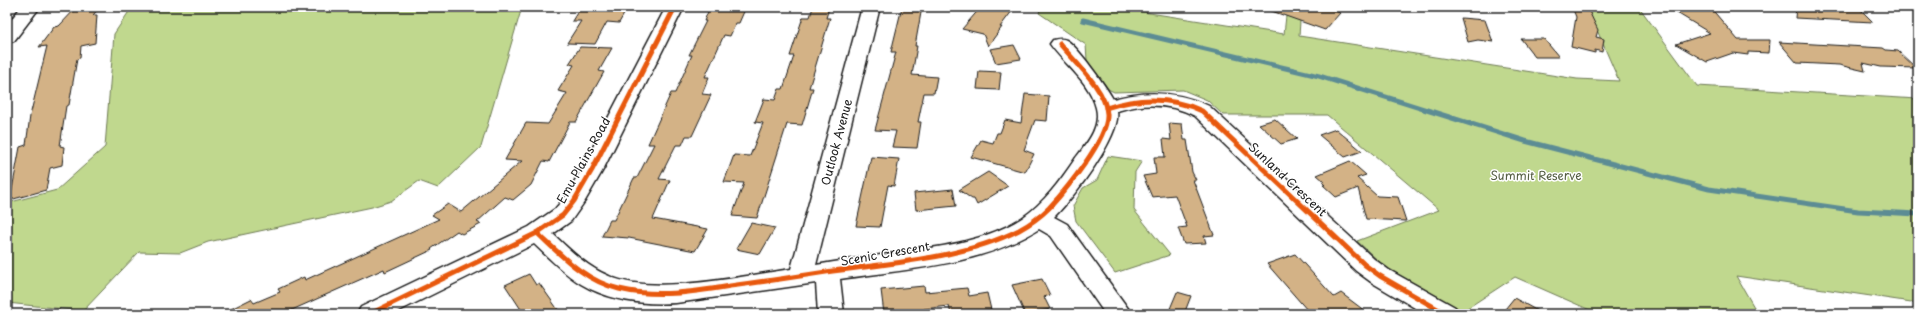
<svg xmlns="http://www.w3.org/2000/svg" width="1925" height="321" font-family="'Playpen Sans',sans-serif">
<rect width="100%" height="100%" fill="#fff"/>
<filter id="ink" filterUnits="userSpaceOnUse"><feTurbulence type="fractalNoise" baseFrequency=".025" numOctaves="2"/><feDisplacementMap in="SourceGraphic" scale="8" xChannelSelector="R" yChannelSelector="G"/><feConvolveMatrix kernelMatrix="1 2 1 2 8 2 1 2 1" color-interpolation-filters="sRGB"/></filter>
<g filter="url(#ink)">
<g fill="#c0d88e" stroke="#6e7a55">
<polygon points="132,7 522,7 481,147 438,188 419,181 391,201 372,207 208,242 180,253 139,252 83,311 7,303 7,203 57,190 105,147 114,34"/>
<polygon points="1041,7 1111,7 1284,34 1287,7 1301,7 1299,36 1577,79 1619,81 1587,7 1639,7 1697,86 1918,99 1918,303 1736,276 1758,314 1599,314 1515,277 1463,311 1385,267 1357,241 1439,210 1327,115 1223,115 1207,100 1183,90 1114,92 1108,89 1087,60 1086,45 1039,13"/>
<polygon points="1108,156 1142,161 1135,172 1134,210 1170,255 1115,273 1076,221 1073,206 1083,188 1097,180"/>
</g>
<g fill="none" stroke-linecap="round" stroke-linejoin="round">
<polyline stroke="#5c8c94" stroke-width="5" points="1083,20 1319,76 1525,141 1709,189 1858,211 1918,214"/>
</g>
<g fill="#d3b286" stroke="#1c1c1c">
<polygon points="77,7 100,7 93,15 97,15 95,43 81,46 80,58 77,59 69,105 66,106 60,146 64,147 62,165 50,168 46,190 10,200 20,147 26,145 30,116 47,46 39,47 54,27 59,26"/>
<polygon points="600,7 628,7 619,23 607,22 595,44 567,43 581,21 572,21 580,8 599,9"/>
<polygon points="710,7 746,7 739,23 736,23 730,36 724,35 705,77 709,77 702,94 711,95 692,136 686,136 682,145 676,145 659,179 670,180 653,219 708,229 695,251 629,238 602,236 610,220 614,220 634,178 637,178 654,144 648,144 671,93 675,93 692,55 689,55 706,21 704,21"/>
<polygon points="813,7 829,8 826,18 830,18 809,88 813,88 802,125 787,124 757,218 732,216 744,183 724,182 734,155 750,156 763,123 755,122 764,99 775,100 779,89 783,89 794,56 790,56 803,17 810,17"/>
<polygon points="902,7 922,7 915,46 917,46 912,75 937,77 934,93 924,93 918,122 921,122 917,148 892,147 896,131 875,130 896,52 891,52"/>
<polygon points="981,7 1015,7 1000,27 1002,27 988,46 983,34 962,29"/>
<polygon points="1266,7 1325,7 1340,13 1325,30 1266,9"/>
<polygon points="1572,7 1587,7 1598,30 1596,37 1604,39 1602,52 1595,50 1595,53 1571,47 1576,17"/>
<polygon points="1667,7 1710,7 1738,40 1770,40 1769,53 1748,52 1748,55 1733,53 1707,62 1676,44 1710,33"/>
<polygon points="1796,7 1858,7 1873,22 1795,18"/>
<polygon points="1461,18 1485,20 1493,42 1478,40 1468,42"/>
<polygon points="1521,39 1544,39 1559,57 1535,57"/>
<polygon points="1779,42 1883,48 1886,50 1898,51 1916,68 1881,67 1863,63 1865,71 1839,65 1797,63"/>
<polygon points="1014,45 1021,59 996,63 990,49"/>
<polygon points="580,47 612,48 599,71 604,72 576,122 570,122 549,162 543,161 531,185 513,200 505,197 477,222 481,224 462,234 457,231 431,249 432,250 385,272 384,269 283,314 221,314 251,299 254,303 280,292 278,289 304,277 305,280 439,219 432,215 448,204 461,212 522,161 505,160 526,123 548,124 567,93 558,91 574,65 569,64"/>
<polygon points="979,71 1001,72 999,90 977,89"/>
<polygon points="1025,94 1049,96 1047,121 1035,120 1024,150 1034,154 1025,172 971,157 981,140 993,143 997,133 1000,133 1005,120 1021,123"/>
<polygon points="1275,119 1297,139 1281,144 1259,124"/>
<polygon points="1169,123 1182,124 1184,140 1187,140 1192,172 1196,180 1193,180 1214,235 1204,236 1206,243 1184,244 1178,228 1187,227 1175,195 1152,197 1143,176 1156,174 1154,157 1165,157 1163,139 1171,140"/>
<polygon points="1336,129 1362,151 1345,157 1319,135"/>
<polygon points="871,157 899,159 894,186 888,185 880,227 856,226"/>
<polygon points="1350,161 1366,175 1357,178 1377,196 1398,197 1406,221 1366,219 1358,188 1336,197 1323,185 1325,185 1322,182 1324,181 1317,175"/>
<polygon points="988,172 1008,186 977,205 974,199 972,199 959,190"/>
<polygon points="953,189 956,206 916,210 914,193"/>
<polygon points="751,223 775,228 760,254 736,249"/>
<polygon points="1295,254 1334,297 1341,293 1369,314 1312,314 1308,311 1267,264"/>
<polygon points="529,274 536,285 539,283 561,314 527,314 524,310 522,311 505,285"/>
<polygon points="1042,279 1050,295 1044,297 1050,309 1025,314 1012,285"/>
<polygon points="924,286 925,292 967,288 969,296 987,293 992,314 951,314 949,306 924,309 925,314 884,314 881,290"/>
<polygon points="1177,292 1191,296 1184,314 1169,311"/>
<polygon points="1514,298 1543,314 1501,314"/>
</g>
<g fill="none" stroke-linecap="round" stroke-linejoin="round">
<g stroke="#1c1c1c" stroke-width="3">
<g id="minor">
<polygon points="21,7 40,7 14,41 7,43 7,25"/>
<path d="M666,7H684L603,170L585,201L571,221L553,234C570,250 587,267 609,276C652,296 743,276 791,269L862,7H880L816,265C840,261 864,257 888,254C933,248 983,243 1022,218C1044,203 1060,181 1075,159C1086,144 1101,128 1096,108C1090,82 1065,65 1050,44L1053,40C1058,39 1061,38 1066,40C1076,44 1107,88 1113,99C1147,90 1178,91 1209,106L1374,259L1389,270L1455,307L1459,314H1425L1371,282L1356,271L1195,116C1170,103 1143,103 1117,111C1122,135 1072,200 1054,217L1067,224L1132,314H1105L1051,236L1039,229C981,266 906,269 840,279L844,314H818L816,283L676,303C644,305 609,301 581,284C563,273 549,258 534,244L393,314H357L361,307L529,227L555,209L566,196L581,170Z"/>
</g>
</g>
<use href="#minor" fill="#fff" fill-rule="evenodd"/>
<g stroke="#fff" stroke-width="8">
<g id="cycleway">
<path d="M1106,108C1139,97 1170,96 1202,111L1365,265L1380,276L1446,314"/>
<path d="M537,233C562,256 585,281 619,289C657,298 693,292 730,286C762,282 794,277 826,272C889,263 962,259 1019,230C1030,224 1040,217 1049,208C1065,191 1109,138 1107,114C1106,90 1075,62 1060,44"/>
<polyline points="370,314 537,233 563,215 574,201 592,170 675,7"/>
</g>
</g>
<use href="#cycleway" stroke="#e8590c" stroke-width="5"/>
</g>
</g>
<g text-anchor="middle" dominant-baseline="central" stroke-width="3" stroke-linejoin="round" paint-order="stroke">
<g font-size="12" fill="#1c1c1c" stroke="#fff">
<text transform="translate(836 142) rotate(-75)">Outlook Avenue</text>
<text transform="translate(583 160) rotate(-61)">Emu Plains Road</text>
<text transform="translate(1288 179) rotate(43)">Sunland Crescent</text>
<text transform="translate(885 253) rotate(-10)">Scenic Crescent</text>
</g>
<g font-size="12" fill="#555e44" stroke="#fff">
<text x="1536" y="175">Summit Reserve</text>
</g>
</g>
<rect width="1925" height="321" fill="none" stroke="#fff" stroke-width="24"/>
<rect x="12" y="12" width="1901" height="297" fill="none" stroke="#1c1c1c" stroke-width="1.5" filter="url(#ink)"/>
</svg>
